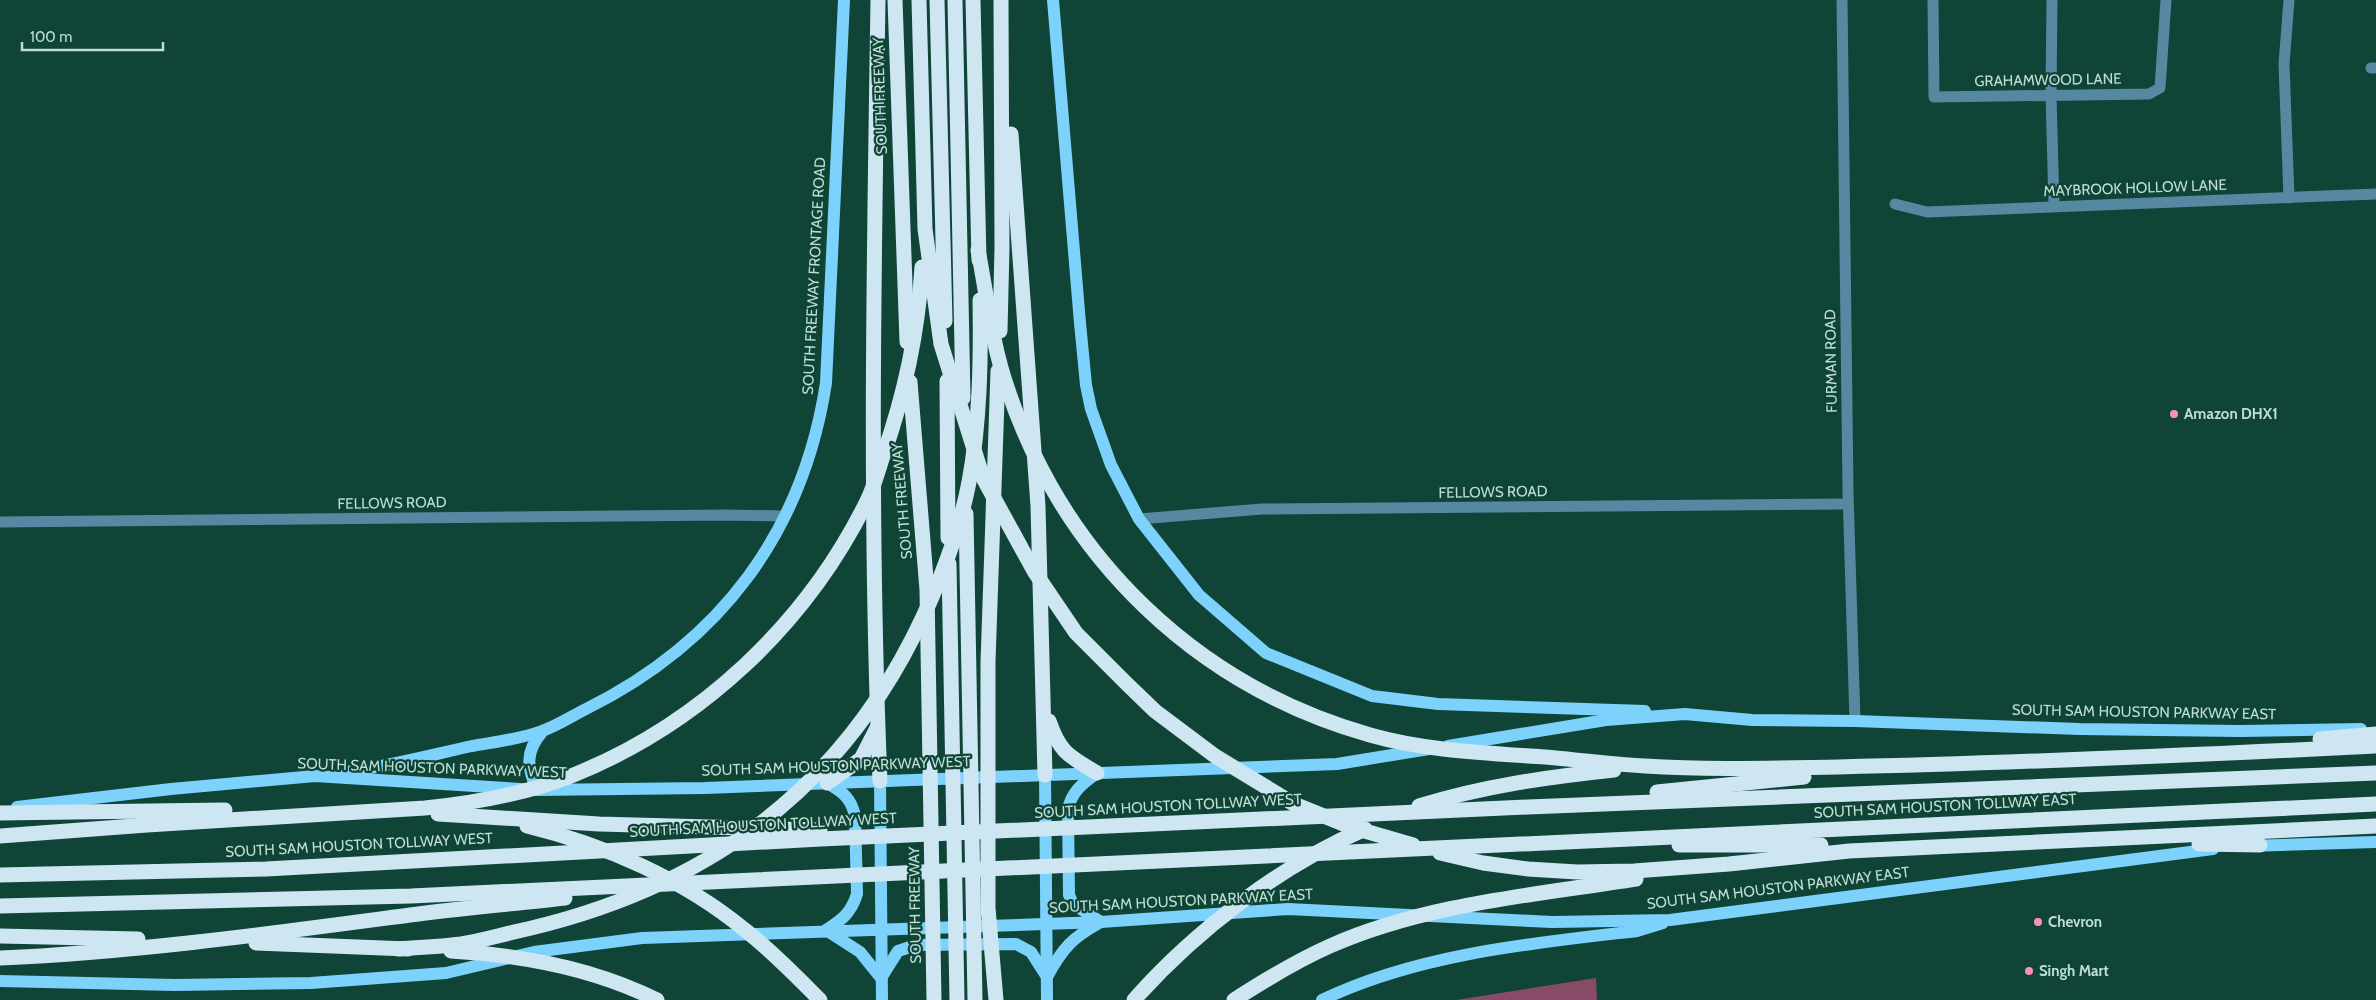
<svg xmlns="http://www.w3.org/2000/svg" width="2376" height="1000" font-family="Cabin,sans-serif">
<rect width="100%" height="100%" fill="#0f4437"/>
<polygon fill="#884b67" points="1596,978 1597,1000 1456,1000"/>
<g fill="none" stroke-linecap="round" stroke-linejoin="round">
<g stroke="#5688a2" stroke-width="11">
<polyline points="1842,0 1848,492 1855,721"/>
<polyline points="1933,0 1934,97 2149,94 2160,88 2166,0"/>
<polyline points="2052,0 2051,95 2054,206"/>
<polyline points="2371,68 2376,68"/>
<polyline points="2289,198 2284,64 2289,0"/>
<polyline points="1895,204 1927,212 2376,194"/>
<polyline points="1139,519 1262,509 1848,504"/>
<polyline points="0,522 728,515 784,516"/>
</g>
<g stroke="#7dd2fc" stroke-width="12">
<polyline points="1053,0 1080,323 1086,385 1091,409 1111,465 1139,519 1199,595 1266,653 1372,696 1438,704 1645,711"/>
<polyline points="1448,746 1606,720 1685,714 1752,720 1855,721 2079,729 2240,731 2361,729"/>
<path d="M347,772C389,766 431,755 472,746C495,742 521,739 542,731C557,726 572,716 586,709C721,642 803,532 826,383L844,0"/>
<path d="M1097,773C1082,784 1071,792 1068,810L1069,895L1073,904L1101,922"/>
<polyline points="1045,775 1047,1000"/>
<polyline points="880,781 882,1000"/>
<path d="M537,790C527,767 525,752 542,732"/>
<polyline points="17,807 171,789 315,776 537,790 705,788 1337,764 1429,749"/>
<polyline points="2250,846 2376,842"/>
<path d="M826,930C842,920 851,913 857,894L855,816C851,798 843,792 827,783"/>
<polyline points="826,930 860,952 881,978"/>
<path d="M1048,975C1063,948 1072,938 1099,923"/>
<polyline points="881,978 898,951 916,945 1016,944 1031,952 1047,977"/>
<polyline points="0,981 175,985 311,983 446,973 534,952 642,938 1101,922 1288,909 1552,922 1670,920 2213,849"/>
<path d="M1322,1000C1417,954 1533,943 1637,931L1663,923"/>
</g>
<g stroke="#cee5f2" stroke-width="15">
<path d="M878,0C874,260 869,520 880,781"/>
<polyline points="895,0 907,342"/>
<polyline points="919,0 925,229 941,344 983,478 1034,571 1076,633 1125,682 1155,711 1215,756 1294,804 1351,827 1413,845"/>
<polyline points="937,0 945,321"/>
<polyline points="955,0 963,398"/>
<polyline points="973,0 979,260"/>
<polyline points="1011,134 1038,506 1045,775"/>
<path d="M978,250C987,296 992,345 1008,390C1065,559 1197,686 1370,735C1426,751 1487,753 1545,757C1578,760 1612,764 1645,766C1709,770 1774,768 1838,767C2018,763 2197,755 2376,746"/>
<polyline points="1000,331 1002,248 1001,0"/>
<polyline points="947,381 948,538"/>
<polyline points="910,382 927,590 934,1000"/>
<polyline points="966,514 975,1000"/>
<polyline points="949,564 957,1000"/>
<path d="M1049,721C1060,753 1069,756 1097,773"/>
<polyline points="2320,739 2376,734"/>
<polyline points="827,783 861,759 877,728"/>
<polyline points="1657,792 1804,777"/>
<path d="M1419,806C1483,786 1548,777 1614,770"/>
<polyline points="0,813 225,810"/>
<polyline points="438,814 599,824 820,830"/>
<path d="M527,826C605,845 683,879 745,930C772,951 796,976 820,1000"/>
<path d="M0,836L147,825L425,808C474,803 525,794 571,776C699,725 806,625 867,501C874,487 878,471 883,456C905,394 918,332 922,267"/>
<polyline points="2199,844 2260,845"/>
<polyline points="1679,845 1821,845"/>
<polyline points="1440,853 1483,863 1528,869 1577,872 1634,871 1729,864 1849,851 2376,826"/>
<polyline points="0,875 266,869 821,839 1528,807 2376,773"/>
<polyline points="0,906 411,896 2376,804"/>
<polyline points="0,936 138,939"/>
<polyline points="256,943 408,949"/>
<path d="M398,949C419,947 440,947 461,944C479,941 497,936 514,932C702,891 841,793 923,617C943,574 960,529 969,482C980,423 981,360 980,300"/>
<path d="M451,951C521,955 593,968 657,1000"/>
<path d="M0,958C137,952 274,933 410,915C462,908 513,904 565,898"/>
<polyline points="996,1000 988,908 988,662 998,371"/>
<path d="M1134,1000C1195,931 1281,865 1365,829"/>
<path d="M1234,1000C1265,980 1296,961 1330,946C1425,904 1534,895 1636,879"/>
</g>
</g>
<g fill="#fc8fc1" stroke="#0f4437" stroke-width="2">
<circle cx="2174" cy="414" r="5"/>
<circle cx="2038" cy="922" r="5"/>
<circle cx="2029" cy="971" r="5"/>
</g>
<g text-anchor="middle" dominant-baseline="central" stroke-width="4.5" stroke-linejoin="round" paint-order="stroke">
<g font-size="15" fill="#beded2" stroke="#0f4437">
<text transform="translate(2048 80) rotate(-1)">GRAHAMWOOD LANE</text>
<text transform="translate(880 96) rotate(-92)">SOUTH FREEWAY</text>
<text transform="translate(2135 188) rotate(-2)">MAYBROOK HOLLOW LANE</text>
<text transform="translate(814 276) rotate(-87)">SOUTH FREEWAY FRONTAGE ROAD</text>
<text transform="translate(1831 361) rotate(-91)">FURMAN ROAD</text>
<text transform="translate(1493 492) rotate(-1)">FELLOWS ROAD</text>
<text transform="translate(902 501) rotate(-95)">SOUTH FREEWAY</text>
<text transform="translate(392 503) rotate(-1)">FELLOWS ROAD</text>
<text transform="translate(2144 712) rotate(1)">SOUTH SAM HOUSTON PARKWAY EAST</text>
<text transform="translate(836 766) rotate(-2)">SOUTH SAM HOUSTON PARKWAY WEST</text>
<text transform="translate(432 768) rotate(2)">SOUTH SAM HOUSTON PARKWAY WEST</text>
<text transform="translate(1168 806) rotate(-3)">SOUTH SAM HOUSTON TOLLWAY WEST</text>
<text transform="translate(1945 806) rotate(-3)">SOUTH SAM HOUSTON TOLLWAY EAST</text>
<text transform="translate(763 825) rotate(-3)">SOUTH SAM HOUSTON TOLLWAY WEST</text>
<text transform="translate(359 845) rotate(-3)">SOUTH SAM HOUSTON TOLLWAY WEST</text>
<text transform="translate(1778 888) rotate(-7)">SOUTH SAM HOUSTON PARKWAY EAST</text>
<text transform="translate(1181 901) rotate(-3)">SOUTH SAM HOUSTON PARKWAY EAST</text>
<text transform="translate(915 905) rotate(-91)">SOUTH FREEWAY</text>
</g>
<g font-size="15" font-weight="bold" fill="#beded2" stroke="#0f4437" text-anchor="start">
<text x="2184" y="414">Amazon DHX1</text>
<text x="2048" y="922">Chevron</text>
<text x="2039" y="971">Singh Mart</text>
</g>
</g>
<path d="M22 42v8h141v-8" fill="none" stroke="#beded2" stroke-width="2.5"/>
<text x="30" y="42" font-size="15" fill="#beded2" stroke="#0f4437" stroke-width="4" paint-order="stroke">100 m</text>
</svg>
